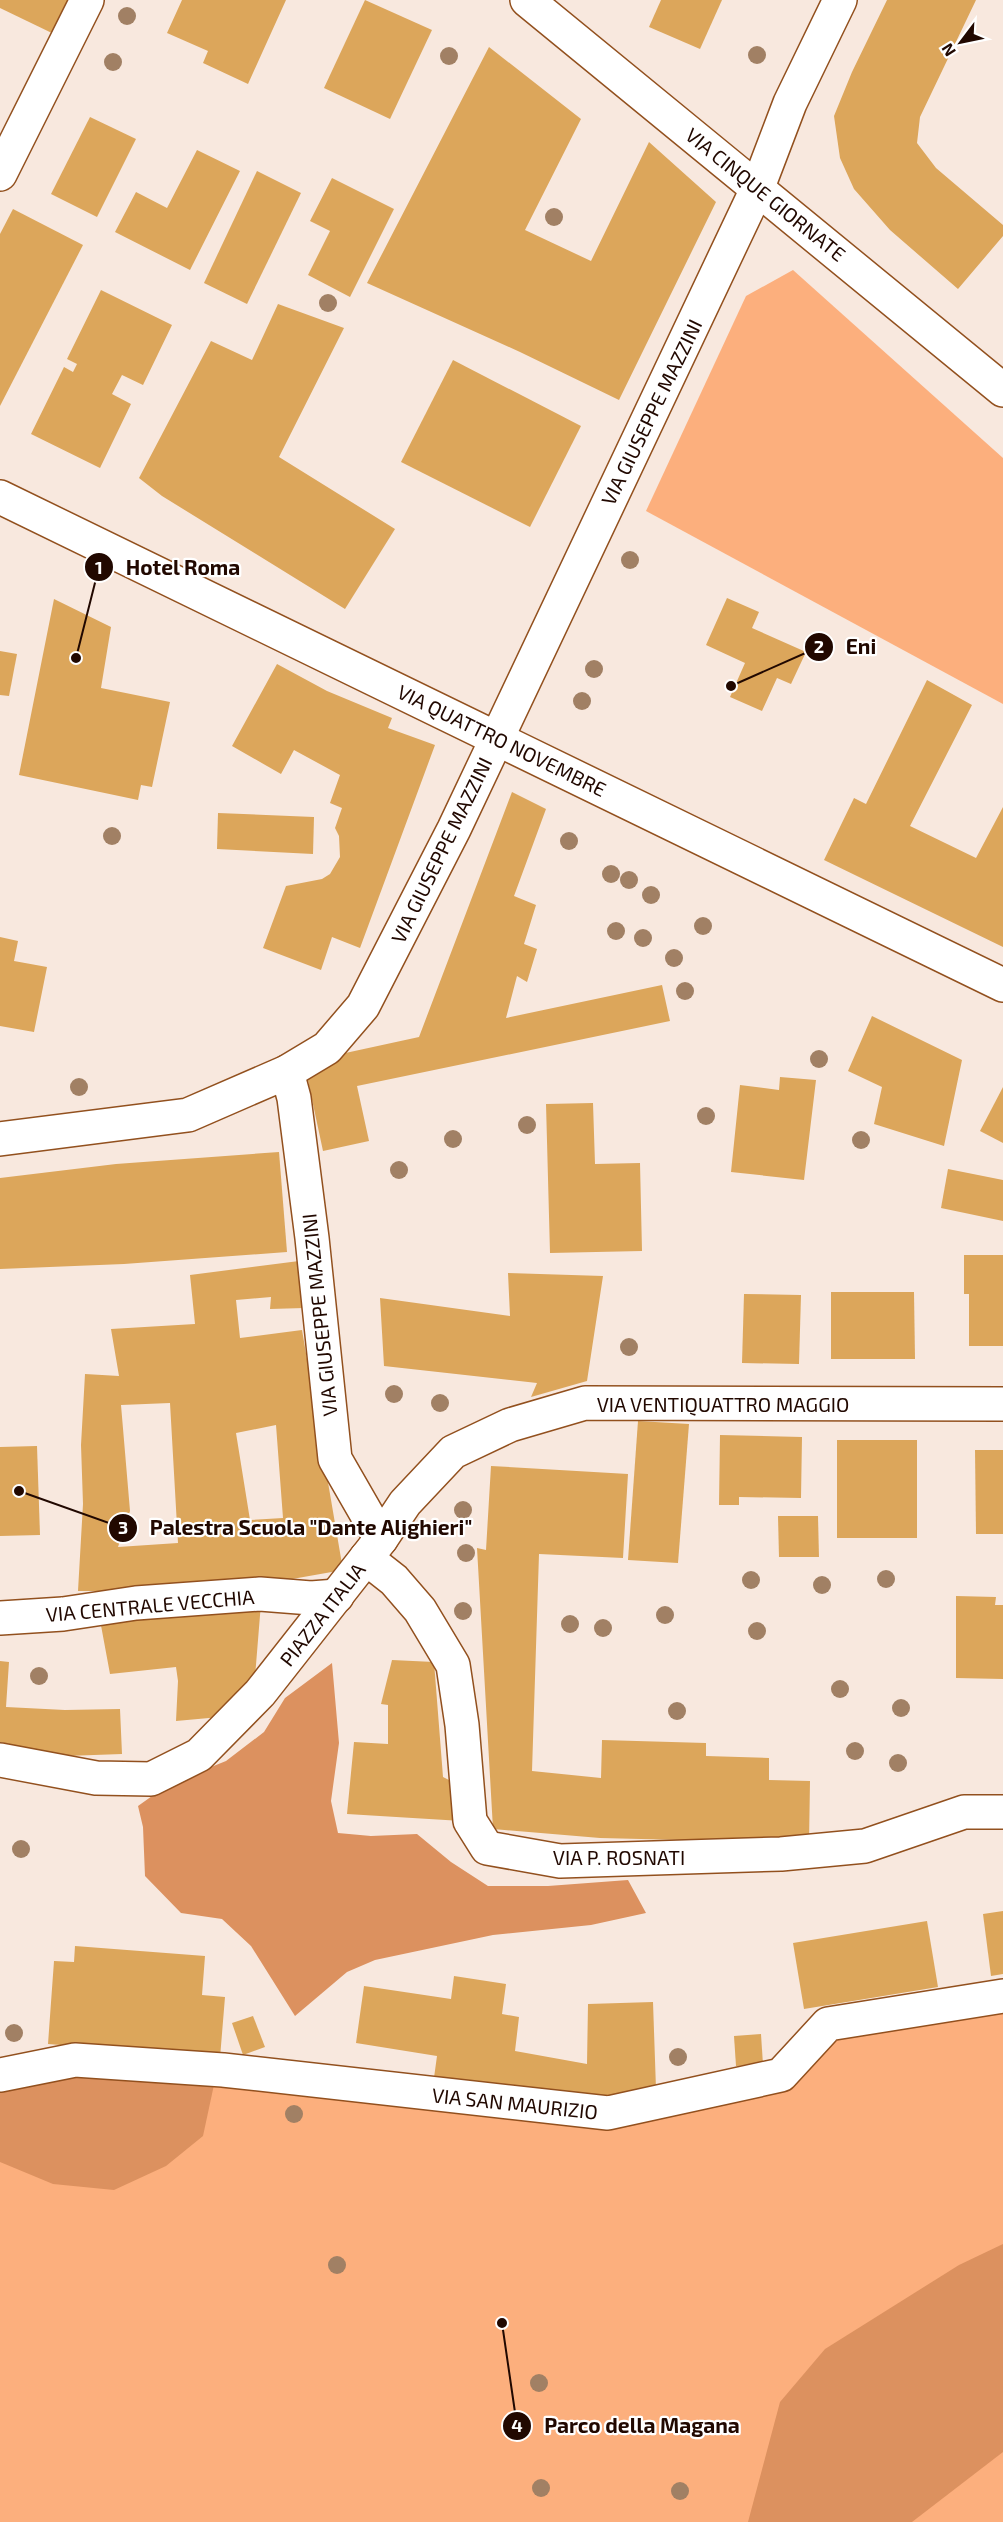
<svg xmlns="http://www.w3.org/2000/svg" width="1003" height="2522" font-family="'Exo 2',sans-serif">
<rect width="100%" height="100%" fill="#f8e8de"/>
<g fill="#fcaf7d">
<polygon points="793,270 1003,458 1003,704 646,511 746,296"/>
<polygon points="1003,2009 1003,2522 0,2522 0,2084 77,2067 609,2124 833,2034"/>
</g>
<g fill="#dc915f">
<polygon points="332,1663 339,1743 331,1801 338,1833 371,1836 417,1834 451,1862 488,1886 548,1886 628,1880 646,1913 591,1925 493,1935 375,1960 347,1972 295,2016 251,1946 222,1919 181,1913 145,1876 143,1827 138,1806 169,1784 226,1761 264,1732 285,1698"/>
<polygon points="77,2067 215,2080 203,2136 166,2166 114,2190 53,2184 0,2162 0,2084"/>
<polygon points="1003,2244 1003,2452 912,2522 748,2522 780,2402 825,2349 959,2265"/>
</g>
<g fill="#dca65b" fill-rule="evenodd">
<polygon points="0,0 73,0 56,35 0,8"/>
<polygon points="182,0 286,0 248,84 203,63 208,51 167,33"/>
<polygon points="365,0 432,30 390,119 324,88"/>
<polygon points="661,0 722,0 700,49 649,27"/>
<polygon points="887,0 976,0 920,117 917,143 936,168 1003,225 1003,236 958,289 890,230 854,189 840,158 834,116 852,72"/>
<polygon points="489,47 581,119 525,230 591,261 649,142 716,202 619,400 520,352 367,283"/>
<polygon points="90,117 136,139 97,217 51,194"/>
<polygon points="197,150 240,171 190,270 115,232 136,192 167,208"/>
<polygon points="257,171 301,193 247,304 204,283"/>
<polygon points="332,178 394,209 350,297 308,275 330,231 310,221"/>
<polygon points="13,209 83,245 0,406 0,234"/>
<polygon points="101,290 172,325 143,385 122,375 112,394 131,404 100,468 31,434 64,367 73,372 77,364 67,359"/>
<polygon points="278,304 344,328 279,457 395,529 345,609 162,496 139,478 211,341 252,360"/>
<polygon points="453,360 581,426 530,527 401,462"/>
<polygon points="727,598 759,612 752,628 806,652 791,684 777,678 762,711 730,697 745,663 706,645"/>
<polygon points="54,599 111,627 101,688 170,702 152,787 141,785 138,800 19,775"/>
<polygon points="0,651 17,654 9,696 0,695"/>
<polygon points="277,664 327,691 392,718 388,728 435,745 360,948 332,937 321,970 263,948 286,886 322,879 330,874 340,857 339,836 335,828 342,808 330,803 340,775 294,750 281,774 232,746"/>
<polygon points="927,680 972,705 910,826 976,858 1003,807 1003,947 824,860 854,798 866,804"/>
<polygon points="512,792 546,809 514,896 536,905 524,944 537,949 527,982 517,976 506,1018 662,985 670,1021 357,1086 369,1141 323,1151 304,1062 419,1037"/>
<polygon points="218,813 314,817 313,854 217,849"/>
<polygon points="0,937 18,941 14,961 47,967 34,1032 0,1026"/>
<polygon points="872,1016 962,1060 944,1146 874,1124 882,1087 848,1071"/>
<polygon points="780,1077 816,1080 804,1180 731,1172 740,1085 779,1090"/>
<polygon points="1003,1087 1003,1143 980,1131"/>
<polygon points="593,1103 595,1164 640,1163 642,1251 550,1253 546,1104"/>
<polygon points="279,1152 287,1252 124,1264 0,1269 0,1178 116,1164"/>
<polygon points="948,1169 1003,1180 1003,1221 941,1208"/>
<polygon points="964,1255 1003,1255 1003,1346 969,1346 969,1294 964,1294"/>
<path d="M299,1261L304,1308L270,1309L271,1297L236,1300L240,1338L302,1330L343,1570L224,1591H78L83,1504L81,1445L85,1374L119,1376L111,1329L195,1324L190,1275ZM170,1403L178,1543L118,1547L130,1511L121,1405ZM276,1425L283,1518L250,1520L236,1433Z"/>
<polygon points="508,1273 603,1276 587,1381 531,1397 537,1383 384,1366 380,1298 510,1316"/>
<polygon points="831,1292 914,1292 915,1359 831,1359"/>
<polygon points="744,1294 801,1295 799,1364 742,1363"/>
<polygon points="638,1421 689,1424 678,1563 628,1560"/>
<polygon points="720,1435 802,1437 801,1498 739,1497 739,1505 719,1505"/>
<rect x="837" y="1440" width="80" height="98"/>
<polygon points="37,1446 40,1535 0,1536 0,1447"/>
<polygon points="975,1450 1003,1450 1003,1534 976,1534"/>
<polygon points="491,1466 628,1474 623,1558 539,1554 532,1771 601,1778 602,1740 706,1743 706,1756 769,1758 769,1780 810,1781 809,1843 600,1838 493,1829 477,1548 486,1550"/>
<polygon points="778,1516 818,1516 819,1557 779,1557"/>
<polygon points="956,1596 996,1597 995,1605 1003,1605 1003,1679 956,1678"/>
<polygon points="261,1603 255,1677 220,1717 176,1721 178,1681 176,1667 110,1674 100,1620"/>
<polygon points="392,1660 434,1662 443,1777 455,1783 462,1821 347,1814 354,1742 388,1744 388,1705 381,1704"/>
<polygon points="0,1661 9,1662 6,1707 65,1710 120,1709 122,1754 66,1756 0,1742"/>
<polygon points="1003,1911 1003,1974 991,1976 983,1914"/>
<polygon points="927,1921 938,1987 804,2009 793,1943"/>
<polygon points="75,1946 205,1956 202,1995 225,1997 220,2058 48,2044 54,1961 74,1962"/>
<polygon points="454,1976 506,1984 502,2014 519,2017 515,2051 587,2064 588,2004 653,2002 656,2089 592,2103 433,2085 437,2056 356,2043 364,1986 451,1999"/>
<polygon points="253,2016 265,2047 243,2055 232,2023"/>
<polygon points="761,2034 763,2065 736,2066 734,2036"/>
</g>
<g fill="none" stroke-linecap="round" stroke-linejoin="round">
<g stroke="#92501e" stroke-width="36">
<g id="street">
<polyline points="0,174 87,0"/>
<polyline points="287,1072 294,1098 312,1238 335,1459 381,1539"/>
<polyline points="0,1139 188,1115 287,1072 327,1048 363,1006 454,829 758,187 790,103 840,0"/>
<polyline points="366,1558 394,1580 420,1610 453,1665 462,1725 470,1821 487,1848 560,1861 781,1854 865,1846 964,1812 1003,1812"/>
<polyline points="0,1618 63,1614 136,1603 260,1594 311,1598 337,1596"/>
<polyline points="0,1760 96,1778 151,1779 199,1755 260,1693 381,1539 405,1503 453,1452 510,1425 585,1403 1003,1404"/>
<polyline points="0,2075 75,2060 223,2070 608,2113 781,2075 828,2024 1003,1996"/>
</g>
</g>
<g stroke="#92501e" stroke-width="36">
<g id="secondary">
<polyline points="527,0 1003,390"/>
<polyline points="0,497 1003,985"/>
</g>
</g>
<use href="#street" stroke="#fff" stroke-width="33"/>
<use href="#secondary" stroke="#fff" stroke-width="33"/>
</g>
<g fill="#a18064">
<circle cx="127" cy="16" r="9"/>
<circle cx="757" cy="55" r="9"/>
<circle cx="449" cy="56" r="9"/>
<circle cx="113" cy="62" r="9"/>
<circle cx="554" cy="217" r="9"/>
<circle cx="328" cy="303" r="9"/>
<circle cx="630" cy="560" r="9"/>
<circle cx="594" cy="669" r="9"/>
<circle cx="582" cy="701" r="9"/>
<circle cx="112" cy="836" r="9"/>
<circle cx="569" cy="841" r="9"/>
<circle cx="611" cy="874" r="9"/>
<circle cx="629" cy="880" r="9"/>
<circle cx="651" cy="895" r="9"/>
<circle cx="703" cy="926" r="9"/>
<circle cx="616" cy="931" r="9"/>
<circle cx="643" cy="938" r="9"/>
<circle cx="674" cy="958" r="9"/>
<circle cx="685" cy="991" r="9"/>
<circle cx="819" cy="1059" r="9"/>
<circle cx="79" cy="1087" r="9"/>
<circle cx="706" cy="1116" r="9"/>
<circle cx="527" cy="1125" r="9"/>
<circle cx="453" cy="1139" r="9"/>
<circle cx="861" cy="1140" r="9"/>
<circle cx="399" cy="1170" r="9"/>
<circle cx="629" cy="1347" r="9"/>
<circle cx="394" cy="1394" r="9"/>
<circle cx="440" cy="1403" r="9"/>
<circle cx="463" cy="1510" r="9"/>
<circle cx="466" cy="1553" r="9"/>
<circle cx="886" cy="1579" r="9"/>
<circle cx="751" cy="1580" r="9"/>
<circle cx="822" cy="1585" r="9"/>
<circle cx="463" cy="1611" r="9"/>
<circle cx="665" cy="1615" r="9"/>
<circle cx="570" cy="1624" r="9"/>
<circle cx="603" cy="1628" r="9"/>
<circle cx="757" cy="1631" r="9"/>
<circle cx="39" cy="1676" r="9"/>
<circle cx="840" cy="1689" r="9"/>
<circle cx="901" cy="1708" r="9"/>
<circle cx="677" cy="1711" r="9"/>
<circle cx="855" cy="1751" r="9"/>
<circle cx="898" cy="1763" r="9"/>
<circle cx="21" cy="1849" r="9"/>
<circle cx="14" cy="2033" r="9"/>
<circle cx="678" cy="2057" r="9"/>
<circle cx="294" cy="2114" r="9"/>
<circle cx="337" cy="2265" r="9"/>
<circle cx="539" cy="2383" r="9"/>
<circle cx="541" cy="2488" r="9"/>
<circle cx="680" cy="2491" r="9"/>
</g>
<g text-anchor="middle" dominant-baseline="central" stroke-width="4.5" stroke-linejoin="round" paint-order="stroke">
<g font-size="20" fill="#210800" stroke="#fff">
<text transform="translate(766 194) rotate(39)">VIA CINQUE GIORNATE</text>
<text transform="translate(651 412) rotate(-64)">VIA GIUSEPPE MAZZINI</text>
<text transform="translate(502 740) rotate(26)">VIA QUATTRO NOVEMBRE</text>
<text transform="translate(441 850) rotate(-64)">VIA GIUSEPPE MAZZINI</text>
<text transform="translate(319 1315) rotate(-96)">VIA GIUSEPPE MAZZINI</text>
<text x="723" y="1404">VIA VENTIQUATTRO MAGGIO</text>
<text transform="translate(150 1605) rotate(-5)">VIA CENTRALE VECCHIA</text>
<text transform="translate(322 1614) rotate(-52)">PIAZZA ITALIA</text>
<text x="619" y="1857">VIA P. ROSNATI</text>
<text transform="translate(515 2103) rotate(6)">VIA SAN MAURIZIO</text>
</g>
</g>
<path fill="none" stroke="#210800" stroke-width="2" d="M76 658L99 567M731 686L819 647M19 1491L123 1528M502 2323L517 2426"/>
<g fill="#210800" stroke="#fff" stroke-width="2">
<circle cx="76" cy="658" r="6"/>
<circle cx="731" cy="686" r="6"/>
<circle cx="19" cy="1491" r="6"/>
<circle cx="502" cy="2323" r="6"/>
<circle cx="99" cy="567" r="15"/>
<circle cx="819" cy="647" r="15"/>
<circle cx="123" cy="1528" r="15"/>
<circle cx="517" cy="2426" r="15"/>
</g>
<g font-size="18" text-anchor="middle" font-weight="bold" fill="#fff">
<text x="99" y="574">1</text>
<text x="819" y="653">2</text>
<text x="123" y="1534">3</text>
<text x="517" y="2432">4</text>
</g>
<g font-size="21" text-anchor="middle" font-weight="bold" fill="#210800" stroke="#fff" stroke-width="4.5" stroke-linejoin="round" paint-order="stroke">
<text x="183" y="575">Hotel Roma</text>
<text x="861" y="654">Eni</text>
<text x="311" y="1535">Palestra Scuola "Dante Alighieri"</text>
<text x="642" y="2433">Parco della Magana</text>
</g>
<g transform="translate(961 42) rotate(238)" stroke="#ffffff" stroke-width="4.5" paint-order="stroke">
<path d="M0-4.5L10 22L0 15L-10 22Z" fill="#210800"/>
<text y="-9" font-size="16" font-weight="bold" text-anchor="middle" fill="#210800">N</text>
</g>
</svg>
